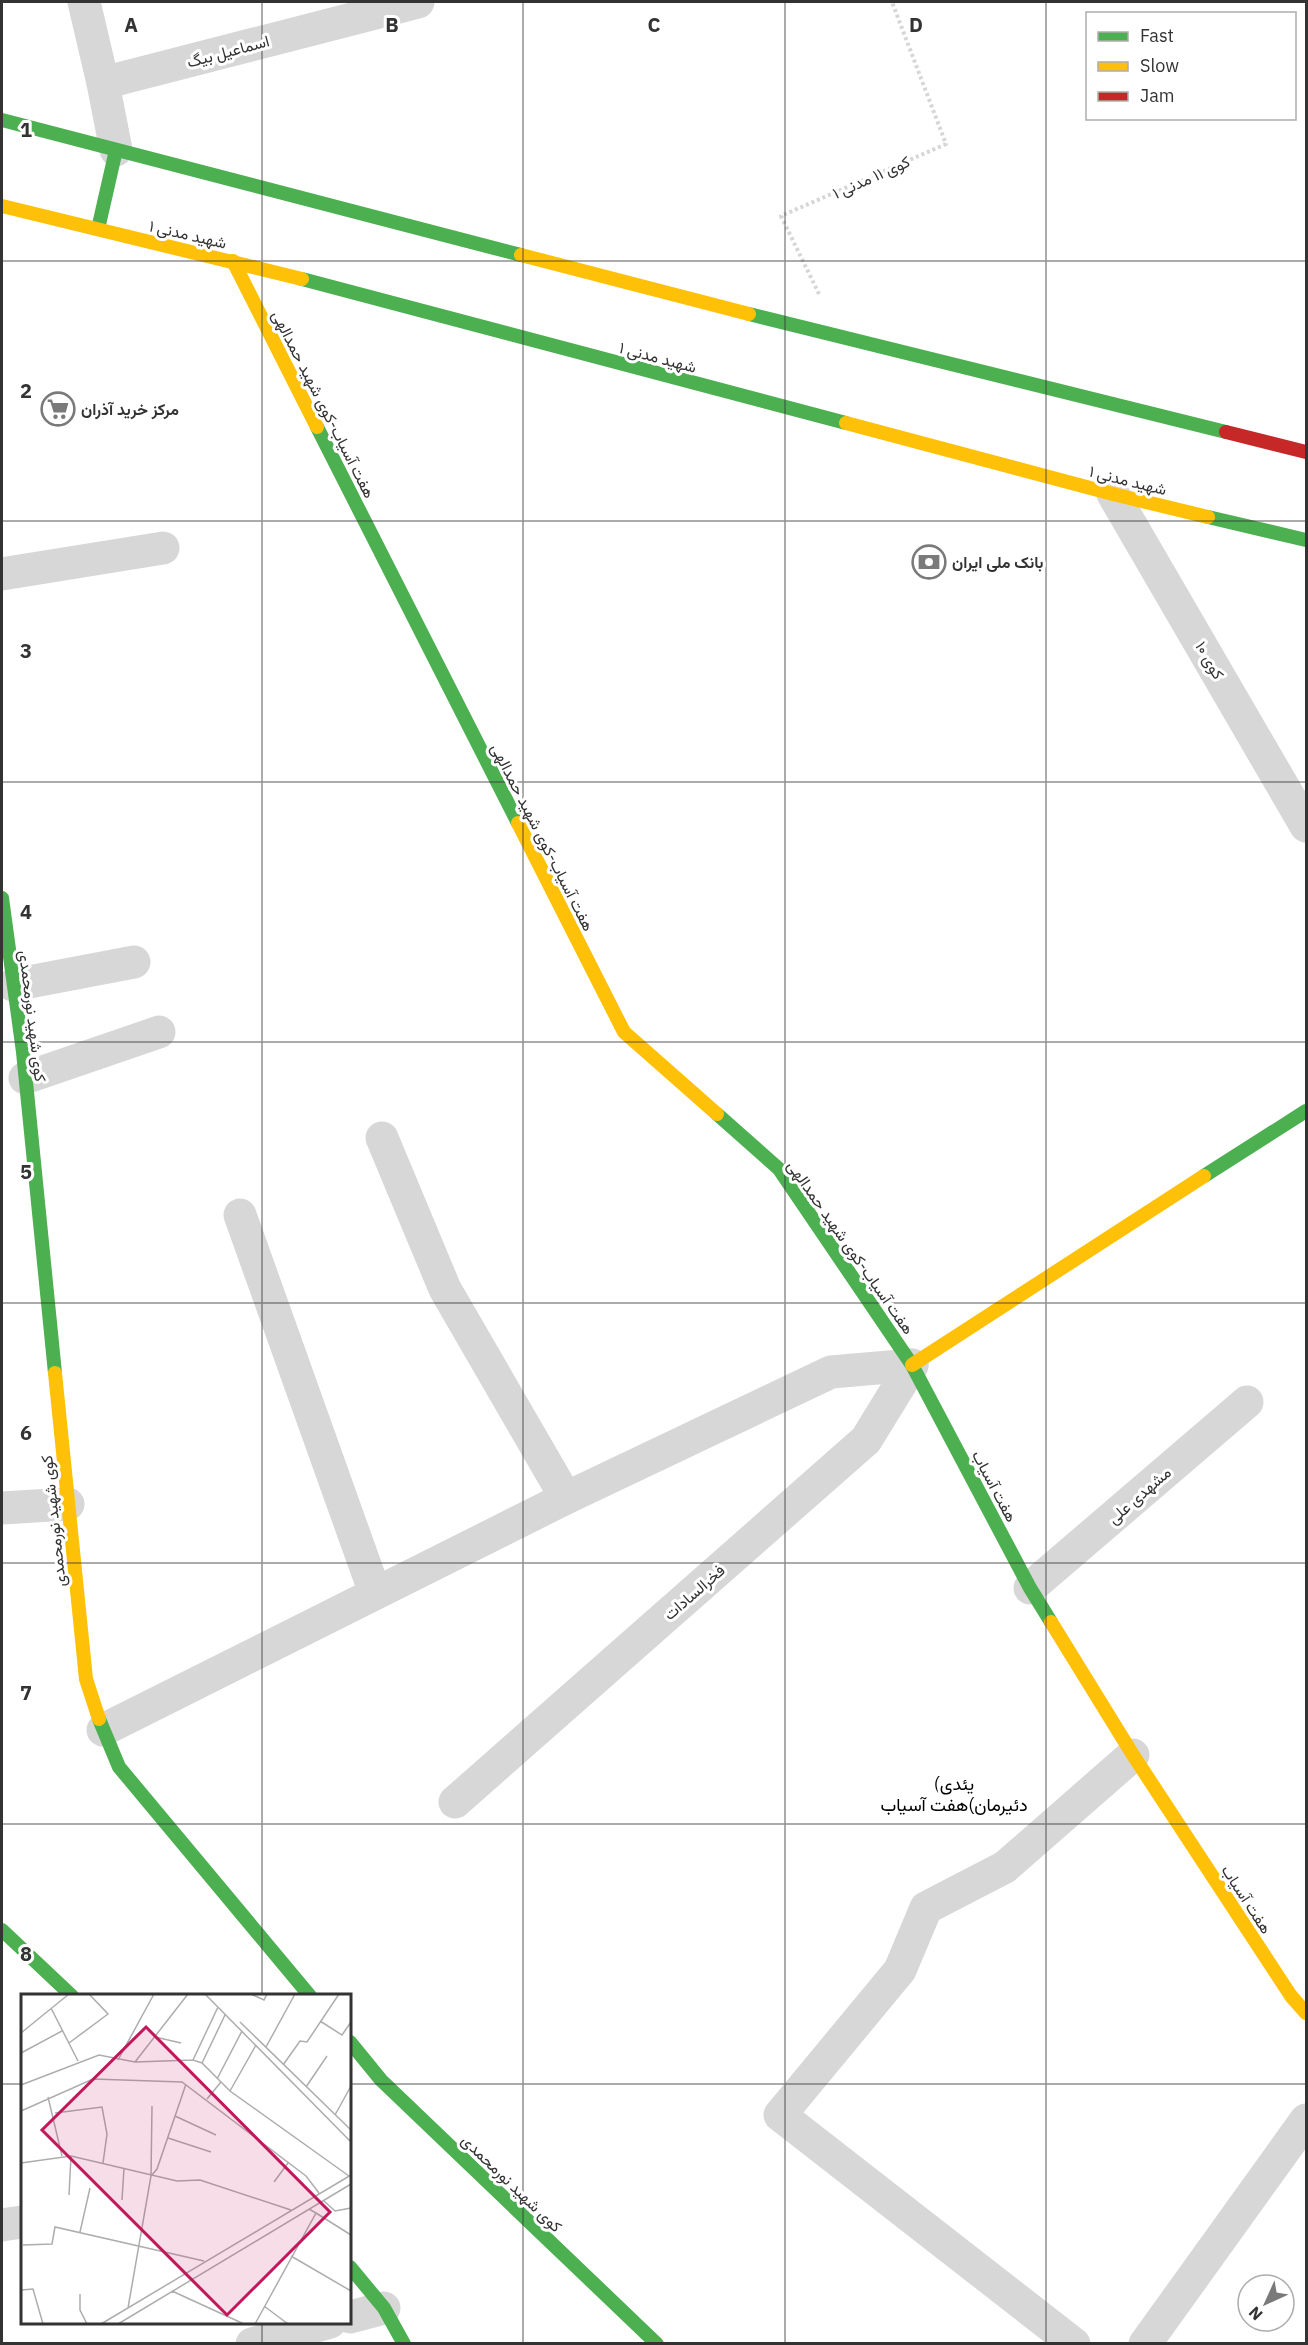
<svg xmlns="http://www.w3.org/2000/svg" width="1308" height="2345" font-family="'IBM Plex Sans',Vazirmatn,sans-serif">
<rect width="100%" height="100%" fill="#fff"/>
<g fill="none" stroke-linecap="round" stroke-linejoin="round">
<polyline stroke="#d6d6d6" stroke-width="4" stroke-dasharray="3 3" stroke-linecap="butt" points="819,294 781,216 946,144 892,2"/>
<g stroke="#d7d7d7" stroke-width="33">
<polyline points="84,2 103,83"/>
<polyline points="116,150 103,83 418,2"/>
<polyline points="1113,494 1306,826"/>
<polyline points="2,574 163,548"/>
<polyline points="13,985 134,962"/>
<polyline points="25,1078 159,1032"/>
<polyline points="382,1138 445,1289 566,1498"/>
<polyline points="240,1215 375,1593"/>
<polyline points="2,1508 68,1504"/>
<polyline points="1030,1588 1247,1402"/>
<polyline points="103,1730 566,1498 831,1372 912,1365"/>
<polyline points="455,1802 866,1440 912,1365"/>
<polyline points="2,2225 22,2222"/>
<polyline points="350,2317 384,2308"/>
<polyline points="252,2344 330,2322"/>
<polyline points="1074,2344 780,2115 900,1970 926,1908 1005,1867 1133,1755"/>
<polyline points="1145,2344 1306,2120"/>
</g>
<g stroke="#4caf50" stroke-width="14">
<polyline points="2,120 521,255"/>
<polyline points="98,229 116,150"/>
<polyline points="302,279 846,423"/>
<polyline points="749,314 1226,432"/>
<polyline points="317,427 518,823"/>
<polyline points="1208,517 1306,540"/>
<polyline points="2,898 23,1052 55,1373"/>
<polyline points="717,1114 779,1169 912,1365 1030,1588 1051,1622"/>
<polyline points="1204,1176 1306,1111"/>
<polyline points="99,1719 119,1767 310,1996"/>
<polyline points="2,1930 72,1996"/>
<polyline points="350,2042 381,2080 657,2344"/>
<polyline points="350,2267 384,2308 404,2344"/>
</g>
<g stroke="#ffc107" stroke-width="14">
<polyline points="2,206 302,279"/>
<polyline points="521,255 749,314"/>
<polyline points="233,261 317,427"/>
<polyline points="846,423 1113,494 1208,517"/>
<polyline points="518,823 624,1032 717,1114"/>
<polyline points="912,1365 1204,1176"/>
<polyline points="55,1373 86,1679 99,1719"/>
<polyline points="1051,1622 1133,1755 1291,1996 1306,2013"/>
</g>
<polyline stroke="#c62828" stroke-width="14" points="1226,432 1306,452"/>
</g>
<path fill="none" stroke="#333" stroke-width="1.5" stroke-opacity="0.55" d="M262,2V1996M523,2V2344M785,2V2344M1046,2V2344M2,261H1306M2,521H1306M2,782H1306M2,1042H1306M2,1303H1306M2,1563H1306M2,1824H1306M2,2084H22M350,2084H1306M262,2322V2344"/>
<defs>
<g id="supermarket-ring" transform="scale(1.725)"><circle r="9.5" fill="#fff" stroke="#7a7a7a" stroke-width="1.5"/><path d="M-6-5.5h2.5l.6 2H6L4.5 2H-2.5L-4.4-4H-6ZM-1.5 3.2a1.3 1.3 0 1 0 .1 0ZM3 3.2a1.3 1.3 0 1 0 .1 0Z" fill="#7a7a7a"/></g>
<g id="bank-ring" transform="scale(1.725)"><circle r="9.5" fill="#fff" stroke="#7a7a7a" stroke-width="1.5"/><path d="M-6-4H6V4H-6ZM0-2.3a2.3 2.3 0 1 0 0 4.6a2.3 2.3 0 1 0 0-4.6Z" fill="#7a7a7a"/></g>
</defs>
<g fill-rule="evenodd">
<use href="#supermarket-ring" x="58" y="409"/>
<use href="#bank-ring" x="929" y="562"/>
</g>
<g text-anchor="middle" dominant-baseline="central" stroke-width="6" stroke-linejoin="round" paint-order="stroke">
<g font-size="16" fill="#333" stroke="#fff">
<text transform="translate(228 51) rotate(-15)">اسماعیل بیگ</text>
<text transform="translate(871 177) rotate(-24)">کوی ۱۱ مدنی ۱</text>
<text transform="translate(188 234) rotate(13)">شهید مدنی ۱</text>
<text transform="translate(658 357) rotate(15)">شهید مدنی ۱</text>
<text transform="translate(324 404) rotate(63)">هفت آسیاب-کوی شهید حمدالهی</text>
<text transform="translate(1128 480) rotate(14)">شهید مدنی ۱</text>
<text transform="translate(1210 660) rotate(60)">کوی ۱۰</text>
<text transform="translate(543 837) rotate(63)">هفت آسیاب-کوی شهید حمدالهی</text>
<text transform="translate(33 1016) rotate(83)">کوی شهید نورمحمدی</text>
<text transform="translate(851 1247) rotate(55)">هفت آسیاب-کوی شهید حمدالهی</text>
<text transform="translate(995 1486) rotate(62)">هفت آسیاب</text>
<text transform="translate(1139 1495) rotate(-41)">مشهدی علی</text>
<text transform="translate(53 1521) rotate(-96)">کوی شهید نورمحمدی</text>
<text transform="translate(694 1592) rotate(-41)">فخرالسادات</text>
<text transform="translate(1247 1899) rotate(57)">هفت آسیاب</text>
<text transform="translate(512 2183) rotate(44)">کوی شهید نورمحمدی</text>
</g>
<g font-size="16" font-weight="bold" fill="#333" stroke="#fff" text-anchor="start">
<text x="81" y="409">مرکز خرید آذران</text>
<text x="952" y="562">بانک ملی ایران</text>
</g>
<g font-size="18" fill="#000" stroke="#fff">
<text x="954" y="1783">(یئدی<tspan x="954" dy="21">دئیرمان)هفت آسیاب</tspan></text>
</g>
</g>
<g transform="translate(21 1994)">
<rect width="330" height="330" fill="#fff"/>
<path fill="none" stroke="#adadad" stroke-width="1.5" d="M184,0L330,148M230,0L243,6L246,0M30,14L57,67M299,27L321,41L330,28M219,28L330,136M0,39L48,0M134,43L160,49M48,49L87,20L68,0M245,53L274,0M0,59L41,37M97,66L133,0M172,66L197,13M114,68L167,0M181,69L204,21M262,71L279,47L286,48L318,0M196,85L221,37M0,91L78,61L114,68L172,66L181,69L209,97L328,182M285,93L306,62M209,97L235,51M27,103L41,162M186,105L200,88M0,117L72,85L161,88L285,182L298,199M34,119L81,113L86,140L82,169M314,121L330,92M154,122L195,141M147,144L190,158M0,169L50,162L156,187L179,186L270,216M130,182L136,175L165,90M253,188L267,169M48,201L50,162M101,206L103,174M303,207L314,217L330,214M295,219L330,241M59,238L69,194M2,251L31,250L34,233L183,267M270,262L330,297M0,296L12,295L22,330M151,297L223,330M59,300V316L66,330M243,312L267,330M107,314L130,182L131,112M80,330L330,181M97,330L330,190M234,330L295,219L288,215"/>
<path fill="#c2185b" fill-opacity="0.15" stroke="#c2185b" stroke-width="3" d="M125,33L309,218L206,321L21,136Z"/>
<rect width="330" height="330" fill="none" stroke="#333" stroke-width="3"/>
</g>
<g font-size="20" text-anchor="middle" font-weight="bold" fill="#333" stroke="#fff" stroke-width="6" stroke-linejoin="round" paint-order="stroke">
<text x="131" y="32">A</text>
<text x="392" y="32">B</text>
<text x="654" y="32">C</text>
<text x="916" y="32">D</text>
<text x="26" y="137">1</text>
<text x="26" y="398">2</text>
<text x="26" y="658">3</text>
<text x="26" y="919">4</text>
<text x="26" y="1179">5</text>
<text x="26" y="1440">6</text>
<text x="26" y="1700">7</text>
<text x="26" y="1961">8</text>
</g>
<rect width="1308" height="2345" fill="none" stroke="#333333" stroke-width="6"/>
<rect x="1086" y="12" width="210" height="108" fill="#ffffff" stroke="#adadad" stroke-width="1.5"/>
<rect x="1098" y="32" width="30" height="9" fill="#4caf50" stroke="#adadad" stroke-width="1.5"/>
<text x="1140" y="42" font-size="18" fill="#333333">Fast</text>
<rect x="1098" y="62" width="30" height="9" fill="#ffc107" stroke="#adadad" stroke-width="1.5"/>
<text x="1140" y="72" font-size="18" fill="#333333">Slow</text>
<rect x="1098" y="92" width="30" height="9" fill="#c62828" stroke="#adadad" stroke-width="1.5"/>
<text x="1140" y="102" font-size="18" fill="#333333">Jam</text>
<g transform="translate(1266 2303) rotate(225)"><circle r="28" fill="#ffffff" stroke="#adadad" stroke-width="1.5"/>
<path d="M0-4.5L10 22L0 15L-10 22Z" fill="#7a7a7a"/>
<text y="-9" font-size="16" font-weight="bold" text-anchor="middle" fill="#333333">N</text>
</g>
</svg>
